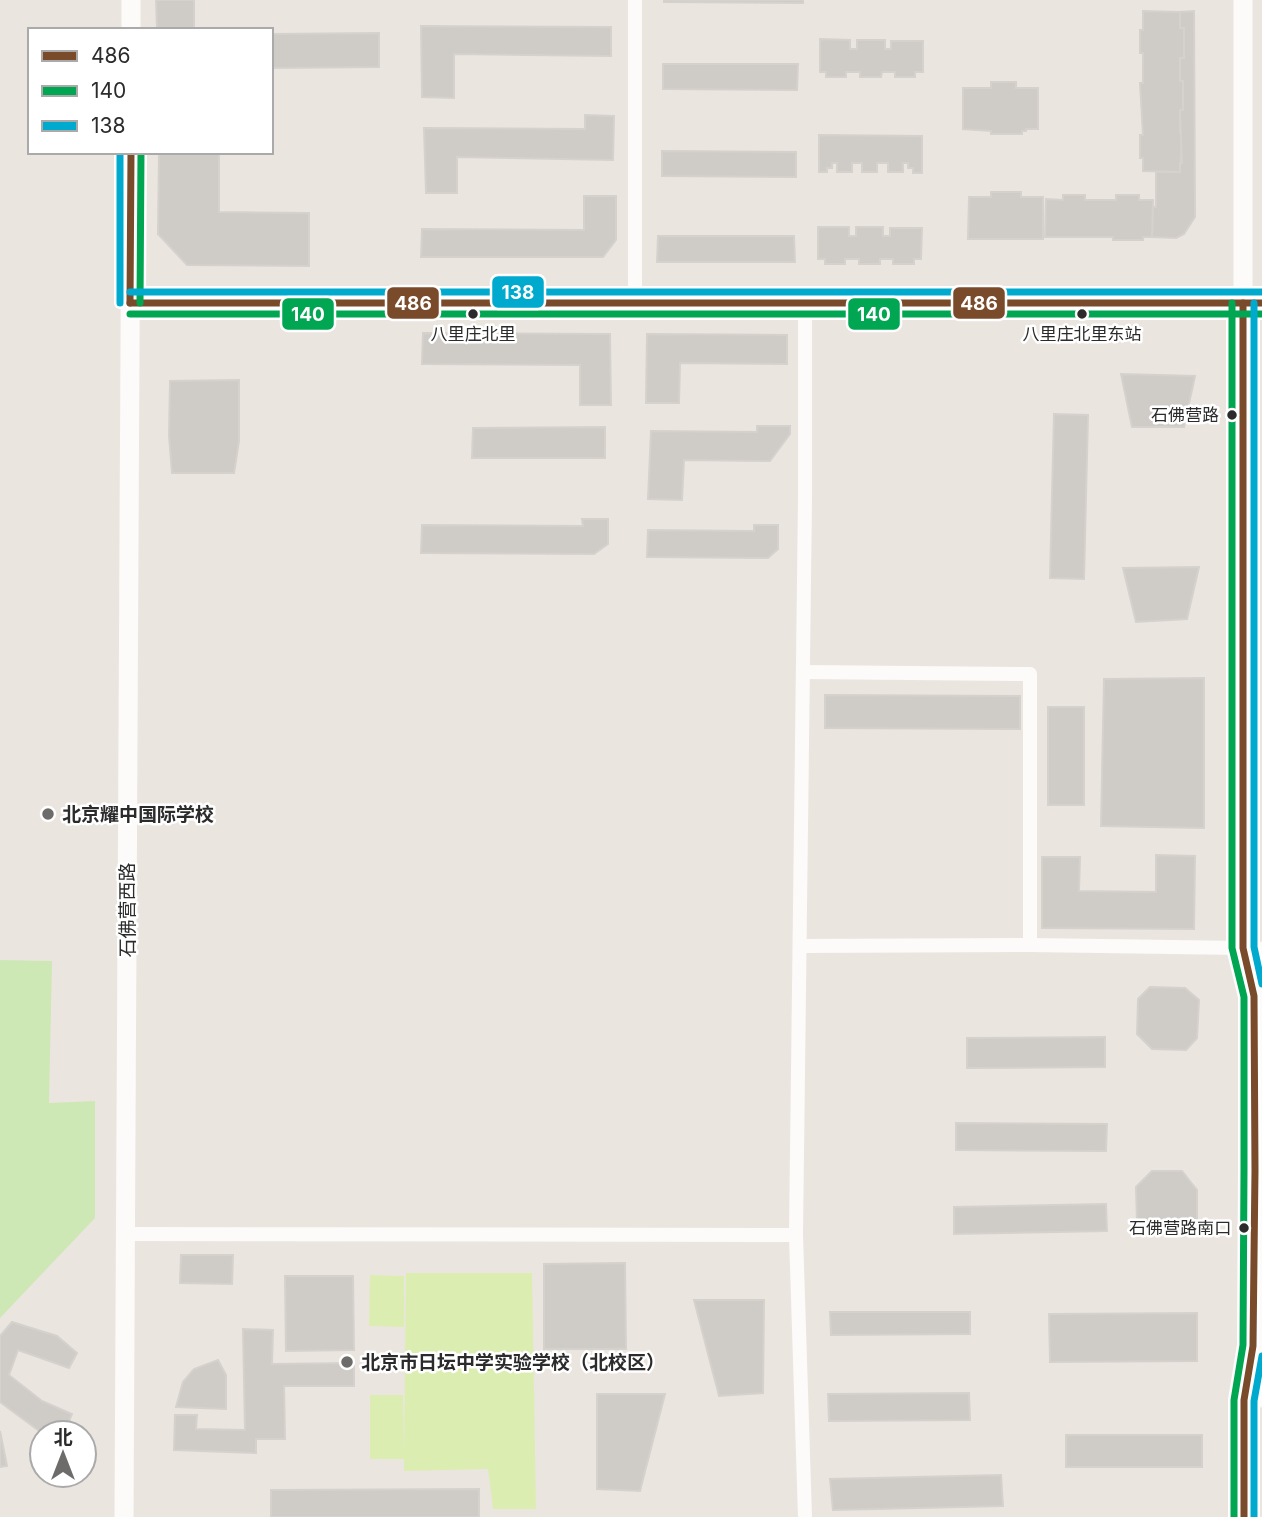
<svg xmlns="http://www.w3.org/2000/svg" width="1262" height="1517" font-family="Inter,'Noto Sans SC',sans-serif">
<rect width="100%" height="100%" fill="#ebe5e0"/>
<polygon fill="#cee8b5" points="0,960 52,961 49,1103 95,1101 95,1218 0,1318"/>
<g fill="#dcedb2">
<polygon points="406,1273 532,1273 536,1509 493,1509 488,1469 404,1471 404,1459 370,1459 370,1395 403,1395 404,1452"/>
<polygon points="370,1275 404,1276 404,1327 369,1326"/>
</g>
<g fill="#cfcbc7" stroke="#d5d1cc" stroke-width="2">
<polygon points="156,0 194,0 194,30 157,30"/>
<polygon points="664,0 803,0 803,3 664,2"/>
<polygon points="1143,11 1180,12 1180,28 1184,28 1184,58 1180,58 1180,81 1183,81 1183,110 1180,110 1180,133 1182,133 1180,172 1143,171 1143,158 1140,158 1140,135 1143,135 1140,83 1143,83 1143,53 1140,53 1140,30 1143,30"/>
<polygon points="1194,11 1195,217 1184,234 1176,238 1152,237 1153,207 1156,207 1156,172 1180,172 1180,163 1182,163 1180,110 1183,110 1183,81 1180,81 1180,58 1184,58 1184,28 1180,28 1180,12"/>
<polygon points="421,26 611,27 611,56 454,54 454,98 422,97"/>
<polygon points="379,33 379,67 271,68 271,34"/>
<polygon points="820,39 850,40 850,49 857,49 857,40 885,40 885,49 891,49 891,41 923,41 923,72 915,72 915,77 895,77 895,72 882,72 881,77 860,77 860,72 846,72 846,77 826,77 826,72 820,72"/>
<polygon points="663,64 798,64 797,90 663,89"/>
<polygon points="991,82 1016,82 1016,88 1038,88 1038,129 1026,129 1026,131 1022,131 1022,134 991,134 991,131 963,129 963,88 991,88"/>
<polygon points="585,115 614,116 613,160 457,157 457,193 426,193 424,128 585,129"/>
<polygon points="819,135 922,136 922,173 913,173 913,168 908,168 908,163 903,163 903,172 888,172 888,163 877,163 877,172 862,172 862,163 852,163 852,172 837,172 837,163 832,163 832,168 827,168 827,172 819,172"/>
<polygon points="662,151 796,152 796,177 662,176"/>
<polygon points="159,152 219,152 219,212 309,213 309,266 187,265 158,234"/>
<polygon points="991,192 1021,192 1021,197 1043,197 1043,239 968,239 969,197 991,197"/>
<polygon points="1063,195 1085,195 1085,200 1116,200 1116,195 1139,195 1139,200 1153,200 1152,237 1143,237 1143,240 1113,240 1113,237 1045,237 1046,199 1063,200"/>
<polygon points="584,196 616,196 616,240 603,257 421,257 422,229 584,230"/>
<polygon points="818,227 849,227 849,236 856,236 856,227 883,227 883,236 890,236 890,228 922,228 921,259 914,259 914,264 893,264 893,259 880,259 880,264 859,264 859,259 845,259 845,264 825,264 825,259 818,259"/>
<polygon points="658,236 794,236 795,262 657,262"/>
<polygon points="423,333 610,334 611,405 580,405 580,365 422,364"/>
<polygon points="647,334 787,335 787,364 680,363 679,403 646,403"/>
<polygon points="1121,374 1195,376 1184,427 1132,427"/>
<polygon points="239,380 239,441 234,473 172,473 169,436 170,381"/>
<polygon points="1054,414 1088,415 1084,579 1050,578"/>
<polygon points="757,426 790,426 790,434 770,461 684,460 682,500 648,499 651,431 757,432"/>
<polygon points="605,427 605,458 472,458 473,428"/>
<polygon points="582,519 608,519 608,544 594,554 421,553 422,525 583,526"/>
<polygon points="754,525 778,525 778,549 768,558 647,557 648,530 754,531"/>
<polygon points="1199,567 1187,619 1136,622 1123,568"/>
<polygon points="1204,678 1204,828 1101,826 1104,679"/>
<polygon points="825,695 1020,696 1020,729 825,728"/>
<rect x="1048" y="707" width="36" height="98"/>
<polygon points="1156,855 1195,856 1194,929 1042,928 1042,857 1080,857 1079,891 1156,892"/>
<polygon points="1150,987 1185,988 1199,1000 1197,1038 1186,1050 1152,1049 1137,1034 1138,999"/>
<polygon points="1105,1037 1105,1067 967,1068 967,1038"/>
<polygon points="956,1123 1107,1124 1106,1151 956,1150"/>
<polygon points="1152,1171 1182,1171 1197,1190 1197,1221 1182,1234 1152,1235 1137,1221 1136,1187"/>
<polygon points="1106,1204 1107,1231 954,1234 954,1207"/>
<polygon points="181,1255 233,1255 232,1284 180,1283"/>
<polygon points="625,1263 626,1349 544,1349 544,1264"/>
<polygon points="285,1276 353,1276 354,1350 286,1351"/>
<polygon points="694,1300 764,1300 763,1393 719,1396"/>
<polygon points="830,1312 970,1312 970,1334 831,1335"/>
<polygon points="1197,1313 1197,1361 1050,1362 1049,1314"/>
<polygon points="12,1322 57,1336 77,1353 69,1368 18,1350 9,1375 42,1401 72,1414 64,1433 42,1433 0,1402 0,1336"/>
<polygon points="243,1329 273,1330 272,1364 354,1363 354,1386 284,1386 285,1439 256,1439 256,1453 174,1450 175,1415 197,1415 196,1429 245,1430"/>
<polygon points="218,1360 226,1375 226,1409 176,1407 183,1382 194,1369"/>
<polygon points="969,1393 970,1420 829,1421 828,1394"/>
<polygon points="597,1394 665,1394 640,1491 597,1489"/>
<polygon points="0,1431 7,1466 0,1467"/>
<rect x="1066" y="1435" width="136" height="32"/>
<polygon points="1001,1475 1003,1506 833,1510 830,1479"/>
<polygon points="479,1489 479,1517 271,1517 271,1490"/>
</g>
<g fill="none" stroke-linecap="round" stroke-linejoin="round">
<g stroke="#fcfbfa" stroke-width="14">
<polyline points="635,0 635,303"/>
<polyline points="803,672 1030,674 1030,945"/>
<polyline points="800,946 1030,945 1243,948"/>
<polyline points="125,1234 796,1235"/>
<polyline points="805,1517 796,1235 805,499 805,303"/>
</g>
<g stroke="#fcfbfa" stroke-width="19">
<polyline points="131,0 131,30"/>
<polyline points="1243,0 1243,948 1254,996"/>
<polyline points="130,303 1262,303"/>
<polyline points="1262,951 1254,996 1253,1346 1262,1398"/>
<polyline points="124,1517 131,152"/>
<polyline points="1244,1517 1244,1400 1250,1361"/>
</g>
<g stroke="#fff" stroke-width="12">
<g id="bus-1">
<polyline points="130,303 1262,303"/>
<polyline points="130,303 131,152"/>
<polyline points="1243,303 1243,948 1254,996 1255,1170 1253,1346 1244,1400 1244,1517"/>
</g>
</g>
<g stroke="#fff" stroke-width="12">
<g id="bus-2">
<polyline points="140,303 141,152"/>
<polyline points="1232,303 1232,948 1244,997 1244,1170 1243,1345 1234,1400 1234,1517"/>
<polyline points="130,314 1262,314"/>
</g>
</g>
<g stroke="#fff" stroke-width="12">
<g id="bus-3">
<polyline points="130,292 1262,292"/>
<polyline points="120,303 120,152"/>
<polyline points="1254,303 1254,947 1262,984"/>
<polyline points="1254,1517 1254,1401 1262,1356"/>
</g>
</g>
<use href="#bus-1" stroke="#7a4b2a" stroke-width="7"/>
<use href="#bus-2" stroke="#00a651" stroke-width="7"/>
<use href="#bus-3" stroke="#00a9ce" stroke-width="7"/>
</g>
<g fill="#2b2b2b" stroke="#fff" stroke-width="2.5">
<circle cx="473" cy="314" r="6"/>
<circle cx="1082" cy="314" r="6"/>
<circle cx="1232" cy="415" r="6"/>
<circle cx="1244" cy="1228" r="6"/>
</g>
<g fill="#6e6c6a" stroke="#fff" stroke-width="2.5">
<circle cx="48" cy="814" r="7"/>
<circle cx="347" cy="1362" r="7"/>
</g>
<g text-anchor="middle" dominant-baseline="central" stroke-width="5" stroke-linejoin="round" paint-order="stroke">
<g font-size="17" fill="#2b2b2b" stroke="#fff">
<text x="473" y="334">八里庄北里</text>
<text x="1082" y="334">八里庄北里东站</text>
<text x="1219" y="415" text-anchor="end">石佛营路</text>
<text x="1231" y="1228" text-anchor="end">石佛营路南口</text>
</g>
<g font-size="19" font-weight="bold" fill="#2b2b2b" stroke="#fff" text-anchor="start">
<text x="62" y="814">北京耀中国际学校</text>
<text x="361" y="1362">北京市日坛中学实验学校（北校区）</text>
</g>
<g font-size="19" fill="#2b2b2b" stroke="#fff">
<text transform="translate(127 910) rotate(-90)">石佛营西路</text>
</g>
</g>
<g stroke="#fff" stroke-width="2.5">
<rect x="491" y="275" width="54" height="34" rx="7" fill="#00a9ce"/>
<rect x="386" y="286" width="54" height="34" rx="7" fill="#7a4b2a"/>
<rect x="952" y="286" width="54" height="34" rx="7" fill="#7a4b2a"/>
<rect x="281" y="297" width="54" height="34" rx="7" fill="#00a651"/>
<rect x="847" y="297" width="54" height="34" rx="7" fill="#00a651"/>
</g>
<g font-size="19" text-anchor="middle" font-weight="bold" fill="#fff">
<text x="518" y="299">138</text>
<text x="413" y="310">486</text>
<text x="979" y="310">486</text>
<text x="308" y="321">140</text>
<text x="874" y="321">140</text>
</g>
<rect x="28" y="28" width="245" height="126" fill="#ffffff" stroke="#aaaaaa" stroke-width="2"/>
<rect x="42" y="51" width="35" height="10" fill="#7a4b2a" stroke="#aaaaaa" stroke-width="2"/>
<text x="91" y="63" font-size="21" fill="#2b2b2b">486</text>
<rect x="42" y="86" width="35" height="10" fill="#00a651" stroke="#aaaaaa" stroke-width="2"/>
<text x="91" y="98" font-size="21" fill="#2b2b2b">140</text>
<rect x="42" y="121" width="35" height="10" fill="#00a9ce" stroke="#aaaaaa" stroke-width="2"/>
<text x="91" y="133" font-size="21" fill="#2b2b2b">138</text>
<g transform="translate(63 1454)"><circle r="33" fill="#ffffff" stroke="#aaaaaa" stroke-width="2"/>
<path d="M0-5L12 26L0 18L-12 26Z" fill="#6e6c6a"/>
<text y="-10" font-size="19" font-weight="bold" text-anchor="middle" fill="#2b2b2b">北</text>
</g>
</svg>
